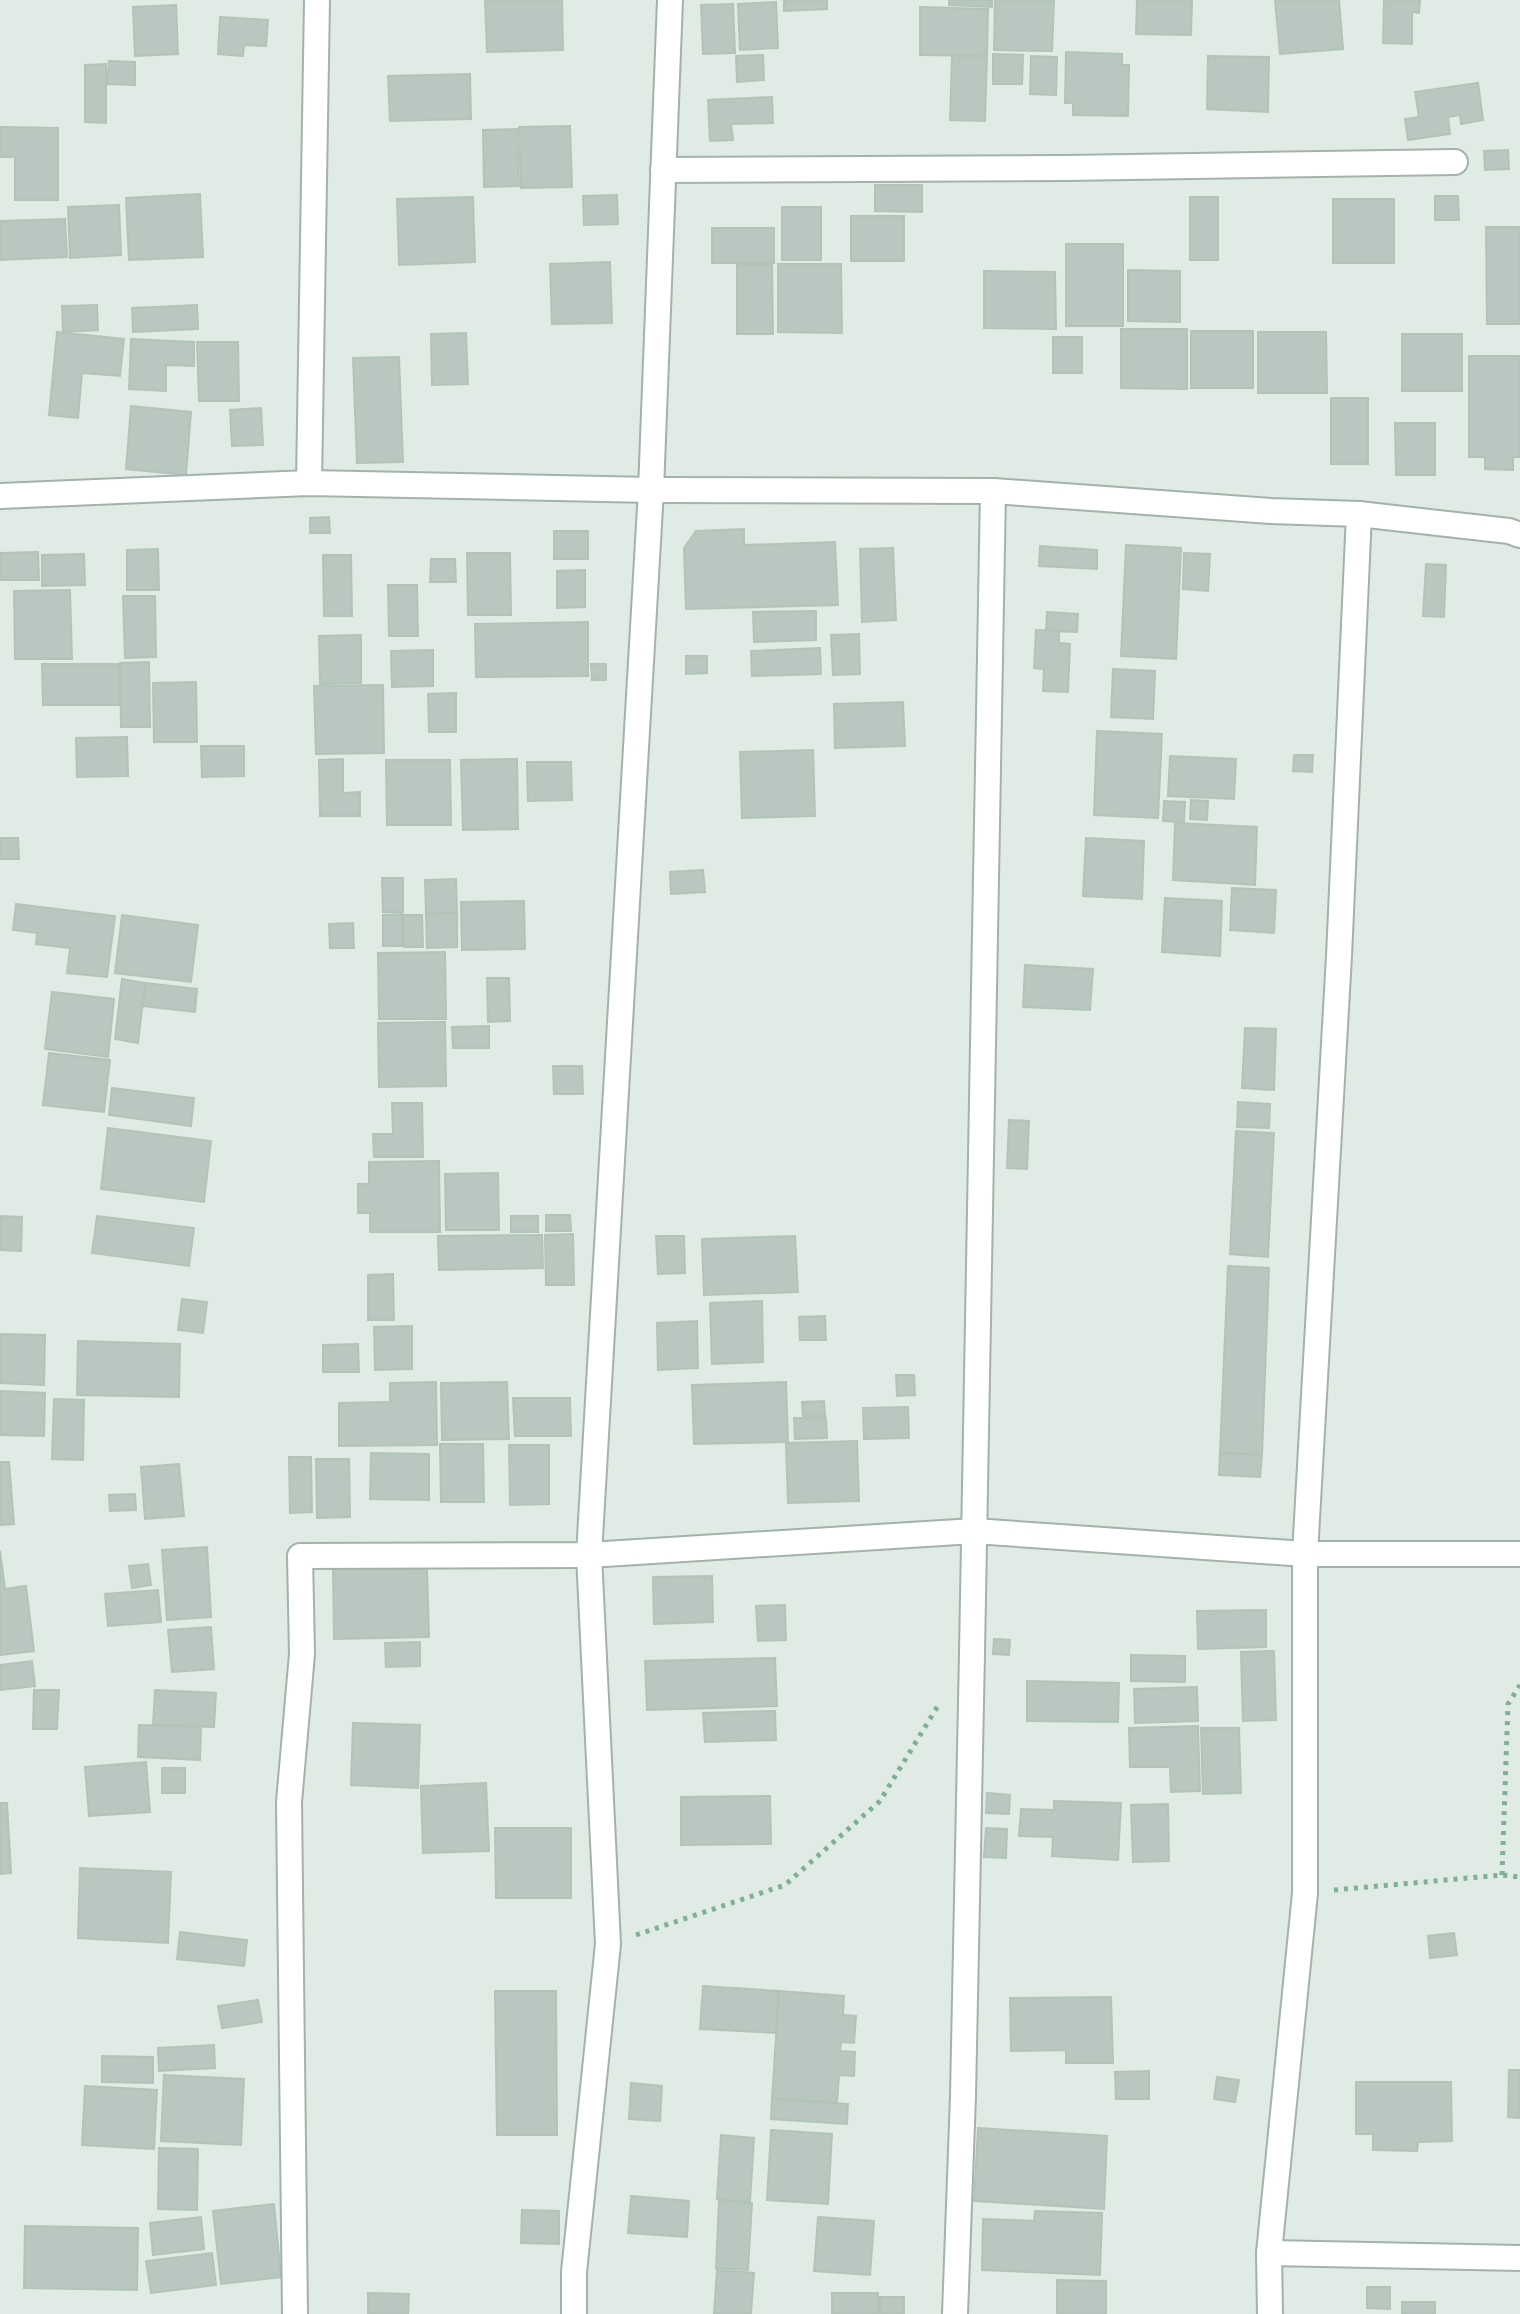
<svg xmlns="http://www.w3.org/2000/svg" width="1520" height="2314" font-family="'Asap Condensed',sans-serif">
<rect width="100%" height="100%" fill="#dfebe4"/>
<g fill="#b8c8c0" stroke="#b2c4ba" stroke-width="2">
<polygon points="485,0 562,0 563,50 487,52"/>
<polygon points="784,0 827,0 827,9 784,11"/>
<polygon points="949,0 992,0 992,7 949,5"/>
<polygon points="995,0 1054,0 1052,51 994,50"/>
<polygon points="1137,0 1192,0 1191,35 1136,34"/>
<polygon points="1275,0 1339,0 1343,49 1280,54"/>
<polygon points="1384,0 1420,0 1419,13 1412,12 1412,44 1383,43"/>
<polygon points="776,2 778,48 740,50 738,4"/>
<polygon points="733,4 735,53 703,54 701,5"/>
<polygon points="176,5 178,54 135,56 133,7"/>
<polygon points="920,7 988,9 987,56 920,55"/>
<polygon points="220,17 268,20 266,46 244,45 243,56 218,54"/>
<polygon points="1066,52 1122,54 1122,65 1129,65 1128,116 1073,115 1073,103 1065,103"/>
<polygon points="993,54 1023,55 1022,84 993,84"/>
<polygon points="763,55 764,80 737,82 736,56"/>
<polygon points="952,56 987,56 985,121 950,120"/>
<polygon points="1031,56 1057,57 1056,95 1030,94"/>
<polygon points="1208,56 1269,57 1268,112 1207,109"/>
<polygon points="109,61 135,62 135,85 107,84"/>
<polygon points="106,64 106,123 85,122 85,65"/>
<polygon points="470,74 471,119 390,121 388,76"/>
<polygon points="1478,83 1483,120 1461,124 1460,115 1448,117 1450,134 1408,140 1405,119 1419,117 1415,92"/>
<polygon points="772,97 773,123 731,124 733,140 710,141 708,100"/>
<polygon points="570,126 572,187 521,188 519,127"/>
<polygon points="0,127 58,128 58,200 15,200 15,157 0,157"/>
<polygon points="517,129 519,186 484,187 483,130"/>
<polygon points="1508,150 1509,169 1485,170 1484,151"/>
<polygon points="875,185 922,185 922,212 875,211"/>
<polygon points="200,194 203,257 129,260 126,198"/>
<polygon points="617,195 618,224 584,225 583,196"/>
<polygon points="1435,196 1458,196 1459,220 1435,220"/>
<polygon points="473,197 475,262 399,265 397,199"/>
<rect x="1190" y="197" width="28" height="63"/>
<rect x="1333" y="199" width="61" height="64"/>
<polygon points="119,205 121,255 70,258 68,207"/>
<rect x="782" y="207" width="39" height="53"/>
<rect x="851" y="216" width="53" height="45"/>
<polygon points="65,219 67,257 0,260 0,221"/>
<polygon points="1486,227 1520,227 1520,324 1487,324"/>
<rect x="712" y="228" width="62" height="35"/>
<rect x="1066" y="244" width="57" height="82"/>
<polygon points="610,262 612,323 552,324 550,264"/>
<polygon points="778,264 841,264 842,333 778,332"/>
<polygon points="737,265 772,265 773,334 737,334"/>
<polygon points="1128,270 1180,271 1180,322 1128,321"/>
<polygon points="984,271 1055,272 1056,329 984,328"/>
<polygon points="97,305 98,330 63,332 62,306"/>
<polygon points="197,305 198,329 133,332 132,308"/>
<polygon points="1121,329 1187,329 1187,389 1121,388"/>
<rect x="1191" y="331" width="62" height="57"/>
<polygon points="57,332 124,339 120,376 82,373 78,418 49,415"/>
<polygon points="1258,332 1326,332 1327,393 1258,393"/>
<polygon points="466,333 468,384 432,385 431,334"/>
<rect x="1402" y="334" width="60" height="57"/>
<rect x="1053" y="337" width="29" height="36"/>
<polygon points="131,339 194,342 194,366 166,365 166,391 129,389"/>
<polygon points="197,342 238,342 239,401 199,401"/>
<polygon points="1469,356 1520,356 1520,457 1513,457 1513,470 1485,469 1485,457 1469,457"/>
<polygon points="399,357 403,462 357,463 353,358"/>
<rect x="1331" y="398" width="37" height="66"/>
<polygon points="131,406 191,412 186,475 126,469"/>
<polygon points="261,408 263,445 232,446 230,410"/>
<polygon points="1395,423 1435,423 1435,475 1396,475"/>
<polygon points="329,517 330,533 310,533 310,518"/>
<polygon points="744,529 744,545 835,542 838,605 686,609 684,548 696,531"/>
<rect x="554" y="531" width="34" height="28"/>
<polygon points="1126,545 1181,548 1176,659 1121,656"/>
<polygon points="1040,546 1097,550 1097,569 1039,566"/>
<polygon points="893,548 896,620 862,622 860,549"/>
<polygon points="158,549 159,590 127,590 127,550"/>
<polygon points="38,552 39,580 0,580 0,553"/>
<polygon points="467,553 510,553 511,615 468,615"/>
<polygon points="1184,553 1210,554 1208,591 1183,589"/>
<polygon points="84,554 85,585 42,586 42,555"/>
<polygon points="323,555 351,555 352,616 324,616"/>
<polygon points="431,559 455,559 456,582 430,582"/>
<polygon points="1426,564 1446,565 1444,617 1423,616"/>
<polygon points="585,570 585,607 557,608 557,571"/>
<polygon points="388,585 417,585 418,636 389,636"/>
<polygon points="70,590 72,659 15,659 14,591"/>
<polygon points="123,596 155,596 156,657 125,658"/>
<polygon points="816,611 816,640 754,642 753,612"/>
<polygon points="1047,612 1078,614 1077,632 1046,631"/>
<polygon points="588,622 588,676 476,677 475,624"/>
<polygon points="1036,630 1059,631 1059,643 1070,644 1068,692 1043,691 1044,669 1034,668"/>
<polygon points="859,634 860,674 833,675 831,635"/>
<polygon points="361,635 361,683 320,684 319,636"/>
<polygon points="820,648 821,674 752,676 751,651"/>
<polygon points="433,650 433,686 392,687 391,651"/>
<polygon points="686,656 707,656 707,673 686,674"/>
<polygon points="149,662 150,727 121,727 120,663"/>
<polygon points="42,664 120,664 120,705 43,705"/>
<polygon points="591,664 606,664 606,680 592,680"/>
<polygon points="1113,669 1155,671 1153,719 1111,717"/>
<polygon points="196,682 197,742 154,742 153,683"/>
<polygon points="383,685 384,753 316,754 314,686"/>
<polygon points="456,693 456,732 429,732 428,694"/>
<polygon points="903,702 905,746 835,748 834,704"/>
<polygon points="1097,731 1162,734 1158,818 1094,815"/>
<polygon points="127,737 128,776 77,777 76,738"/>
<polygon points="201,746 244,746 244,776 202,777"/>
<polygon points="813,750 815,816 742,818 740,752"/>
<polygon points="1294,755 1313,755 1312,772 1293,771"/>
<polygon points="1170,756 1236,759 1234,799 1168,796"/>
<polygon points="343,759 343,793 360,792 360,816 320,816 319,760"/>
<polygon points="517,759 518,829 463,830 461,760"/>
<polygon points="386,760 450,760 451,825 387,825"/>
<polygon points="527,762 571,762 572,800 528,801"/>
<polygon points="1191,800 1208,801 1207,820 1190,819"/>
<polygon points="1164,801 1185,802 1184,822 1163,821"/>
<polygon points="1175,823 1257,827 1255,885 1173,880"/>
<polygon points="0,838 18,838 19,859 0,859"/>
<polygon points="1086,838 1144,841 1142,899 1083,896"/>
<polygon points="703,870 705,892 671,894 670,872"/>
<polygon points="382,878 403,878 403,912 383,912"/>
<polygon points="456,879 457,913 426,914 425,880"/>
<polygon points="1232,888 1276,890 1274,933 1230,930"/>
<polygon points="1165,898 1222,901 1220,956 1162,952"/>
<polygon points="524,901 525,949 462,950 461,902"/>
<polygon points="16,904 115,916 107,977 67,973 70,948 36,944 37,933 13,930"/>
<polygon points="457,913 457,947 427,948 426,914"/>
<polygon points="402,914 402,946 383,946 383,915"/>
<polygon points="122,915 198,925 191,982 115,973"/>
<polygon points="403,915 422,915 423,947 404,947"/>
<polygon points="353,923 354,948 330,948 329,924"/>
<polygon points="445,952 446,1019 379,1019 378,953"/>
<polygon points="1025,965 1093,969 1090,1010 1023,1007"/>
<polygon points="487,978 509,978 510,1021 488,1022"/>
<polygon points="122,979 145,983 138,1043 115,1039"/>
<polygon points="145,983 197,989 195,1012 143,1006"/>
<polygon points="52,992 114,999 108,1057 45,1049"/>
<polygon points="445,1022 446,1086 379,1087 378,1023"/>
<polygon points="489,1026 489,1048 453,1048 452,1027"/>
<polygon points="1245,1028 1276,1029 1274,1090 1242,1088"/>
<polygon points="49,1053 110,1060 104,1112 43,1105"/>
<polygon points="553,1066 582,1066 583,1094 554,1094"/>
<polygon points="112,1088 194,1098 191,1126 109,1115"/>
<polygon points="1238,1102 1270,1104 1269,1128 1237,1127"/>
<polygon points="392,1103 422,1103 423,1157 374,1157 373,1134 393,1134"/>
<polygon points="1009,1120 1029,1121 1027,1169 1007,1168"/>
<polygon points="108,1128 211,1141 204,1202 101,1189"/>
<polygon points="1236,1131 1274,1133 1268,1257 1230,1254"/>
<polygon points="439,1161 440,1232 370,1232 370,1213 358,1213 358,1184 369,1184 369,1162"/>
<polygon points="498,1173 499,1230 446,1230 445,1174"/>
<polygon points="546,1215 570,1215 571,1231 546,1231"/>
<polygon points="0,1216 22,1217 21,1251 0,1250"/>
<polygon points="97,1216 194,1228 189,1266 92,1253"/>
<rect x="511" y="1216" width="27" height="16"/>
<polygon points="573,1234 574,1285 546,1285 545,1235"/>
<polygon points="542,1235 543,1268 439,1270 438,1236"/>
<polygon points="656,1236 684,1236 685,1273 658,1274"/>
<polygon points="795,1236 798,1292 704,1295 702,1239"/>
<polygon points="1228,1266 1269,1268 1262,1455 1220,1453"/>
<polygon points="393,1274 394,1320 368,1320 368,1275"/>
<polygon points="182,1299 207,1302 203,1333 178,1330"/>
<polygon points="762,1301 763,1362 712,1364 710,1303"/>
<polygon points="825,1316 826,1340 800,1340 799,1317"/>
<polygon points="697,1321 698,1368 658,1370 657,1323"/>
<polygon points="412,1326 412,1369 375,1370 374,1327"/>
<polygon points="0,1334 45,1335 44,1385 0,1383"/>
<polygon points="78,1341 180,1344 179,1397 77,1395"/>
<polygon points="358,1344 359,1372 323,1372 323,1345"/>
<polygon points="896,1375 914,1375 915,1395 897,1396"/>
<polygon points="436,1382 437,1445 339,1446 339,1403 390,1402 390,1383"/>
<polygon points="507,1382 509,1439 442,1440 441,1383"/>
<polygon points="786,1382 788,1442 694,1444 692,1385"/>
<polygon points="0,1391 45,1393 44,1436 0,1435"/>
<polygon points="513,1398 570,1398 571,1436 515,1436"/>
<polygon points="54,1399 84,1400 83,1460 52,1459"/>
<polygon points="824,1401 825,1416 803,1416 802,1402"/>
<polygon points="908,1407 909,1438 864,1439 863,1408"/>
<polygon points="794,1418 826,1418 827,1438 795,1439"/>
<polygon points="857,1441 859,1501 788,1503 786,1443"/>
<polygon points="440,1444 483,1444 484,1502 441,1502"/>
<polygon points="509,1445 549,1445 549,1504 510,1505"/>
<polygon points="371,1453 429,1454 429,1500 370,1499"/>
<polygon points="1220,1453 1262,1455 1260,1477 1219,1475"/>
<polygon points="289,1457 311,1457 312,1512 290,1513"/>
<polygon points="316,1459 349,1459 350,1517 317,1518"/>
<polygon points="0,1462 9,1462 14,1524 0,1525"/>
<polygon points="179,1464 184,1516 145,1519 141,1467"/>
<polygon points="135,1494 136,1510 110,1511 109,1495"/>
<polygon points="207,1547 211,1617 167,1620 162,1550"/>
<polygon points="0,1551 5,1589 26,1586 34,1651 0,1655"/>
<polygon points="148,1564 151,1585 132,1588 129,1566"/>
<polygon points="427,1568 429,1637 334,1639 333,1569"/>
<polygon points="712,1576 713,1622 654,1624 653,1577"/>
<polygon points="158,1590 161,1622 108,1626 105,1594"/>
<polygon points="785,1605 786,1640 758,1641 756,1606"/>
<polygon points="1266,1610 1266,1647 1198,1649 1197,1611"/>
<polygon points="211,1627 214,1669 172,1672 168,1630"/>
<polygon points="994,1639 1010,1640 1009,1655 993,1654"/>
<polygon points="420,1642 420,1666 386,1667 385,1643"/>
<polygon points="1274,1651 1276,1720 1243,1721 1241,1652"/>
<polygon points="1131,1655 1185,1656 1185,1682 1131,1681"/>
<polygon points="775,1658 777,1706 647,1710 645,1661"/>
<polygon points="32,1661 35,1686 0,1690 0,1665"/>
<polygon points="1027,1681 1119,1683 1118,1722 1027,1721"/>
<polygon points="1197,1687 1198,1721 1135,1723 1134,1689"/>
<polygon points="34,1690 59,1690 57,1729 33,1729"/>
<polygon points="155,1690 216,1693 214,1727 153,1725"/>
<polygon points="775,1711 776,1740 705,1742 703,1713"/>
<polygon points="353,1723 420,1725 418,1788 351,1785"/>
<polygon points="139,1725 201,1727 200,1760 138,1757"/>
<polygon points="1198,1726 1200,1791 1171,1792 1170,1767 1130,1767 1129,1728"/>
<polygon points="1201,1728 1239,1728 1241,1793 1203,1794"/>
<polygon points="146,1762 150,1812 89,1816 85,1767"/>
<rect x="162" y="1768" width="23" height="25"/>
<polygon points="486,1783 489,1851 423,1853 421,1786"/>
<polygon points="987,1793 1010,1795 1009,1814 986,1813"/>
<polygon points="770,1796 771,1844 681,1845 681,1797"/>
<polygon points="1054,1801 1121,1803 1118,1860 1052,1856 1053,1837 1019,1836 1021,1809 1054,1810"/>
<polygon points="0,1803 7,1803 11,1873 0,1874"/>
<polygon points="1168,1804 1169,1861 1133,1862 1131,1805"/>
<polygon points="495,1828 571,1828 571,1898 496,1898"/>
<polygon points="986,1828 1007,1829 1006,1858 984,1857"/>
<polygon points="80,1868 171,1872 168,1943 78,1938"/>
<polygon points="180,1932 247,1940 244,1966 177,1959"/>
<polygon points="1454,1933 1457,1955 1430,1958 1428,1936"/>
<polygon points="703,1986 779,1991 776,2033 700,2029"/>
<polygon points="495,1991 556,1991 557,2135 497,2135"/>
<polygon points="779,1991 844,1996 843,2015 856,2016 854,2043 841,2042 840,2051 855,2052 854,2076 839,2075 837,2103 772,2099"/>
<polygon points="1111,1997 1113,2063 1066,2063 1066,2050 1011,2051 1010,1998"/>
<polygon points="258,2000 262,2022 222,2028 218,2006"/>
<polygon points="214,2045 215,2068 159,2071 158,2048"/>
<polygon points="102,2056 153,2057 153,2083 102,2082"/>
<polygon points="1509,2070 1520,2070 1520,2118 1508,2117"/>
<polygon points="1149,2071 1149,2099 1116,2099 1115,2072"/>
<polygon points="164,2075 244,2079 241,2145 161,2141"/>
<polygon points="1217,2077 1239,2080 1235,2102 1214,2099"/>
<polygon points="1356,2082 1451,2082 1452,2141 1418,2142 1417,2151 1373,2150 1373,2134 1356,2134"/>
<polygon points="631,2083 662,2086 660,2121 629,2119"/>
<polygon points="85,2086 157,2090 154,2149 82,2145"/>
<polygon points="772,2099 848,2104 847,2124 771,2119"/>
<polygon points="978,2128 1107,2136 1104,2209 974,2201"/>
<polygon points="771,2130 832,2134 828,2204 767,2200"/>
<polygon points="721,2135 754,2138 750,2202 717,2199"/>
<polygon points="159,2148 198,2149 197,2210 158,2209"/>
<polygon points="631,2196 689,2201 687,2237 628,2233"/>
<polygon points="719,2201 752,2203 748,2270 716,2268"/>
<polygon points="274,2204 281,2277 221,2284 213,2211"/>
<polygon points="522,2210 559,2211 559,2244 521,2243"/>
<polygon points="1035,2211 1102,2213 1100,2275 982,2270 983,2219 1034,2221"/>
<polygon points="201,2217 204,2249 153,2255 150,2223"/>
<polygon points="818,2217 874,2221 870,2275 814,2271"/>
<polygon points="25,2226 138,2228 137,2290 24,2288"/>
<polygon points="212,2253 216,2285 151,2293 146,2261"/>
<polygon points="717,2270 754,2273 751,2314 714,2314"/>
<polygon points="1057,2280 1106,2281 1106,2314 1057,2314"/>
<polygon points="1367,2287 1390,2287 1390,2309 1367,2308"/>
<polygon points="368,2293 409,2294 408,2314 368,2314"/>
<rect x="832" y="2293" width="46" height="21"/>
<rect x="880" y="2297" width="24" height="17"/>
<rect x="1402" y="2302" width="33" height="12"/>
</g>
<g fill="none" stroke-linecap="round" stroke-linejoin="round">
<g stroke="#a2b3aa" stroke-width="28">
<g id="minor">
<polyline points="663,170 1066,168 1455,162"/>
<polyline points="309,483 317,0"/>
<polyline points="0,496 309,483 651,490 993,491 1271,511 1359,514 1509,531 1520,535"/>
<polyline points="1269,2253 1520,2258"/>
<polyline points="295,2314 289,1802 302,1654 300,1556 589,1555 974,1531 1305,1554 1520,1554"/>
<polyline points="574,2314 574,2272 608,1944 589,1555 651,490 670,0"/>
<polyline points="955,2314 963,2096 972,1653 993,491"/>
<polyline points="1270,2314 1269,2253 1305,1893 1305,1554 1339,956 1359,514"/>
</g>
</g>
<g stroke="#7faf9a" stroke-width="5" stroke-dasharray="4 6" stroke-linecap="butt">
<polyline points="1502,1875 1508,1704 1520,1685"/>
<polyline points="1334,1890 1502,1875 1520,1877"/>
<polyline points="636,1935 785,1885 880,1801 939,1704"/>
</g>
<use href="#minor" stroke="#fff" stroke-width="24"/>
</g>
</svg>
